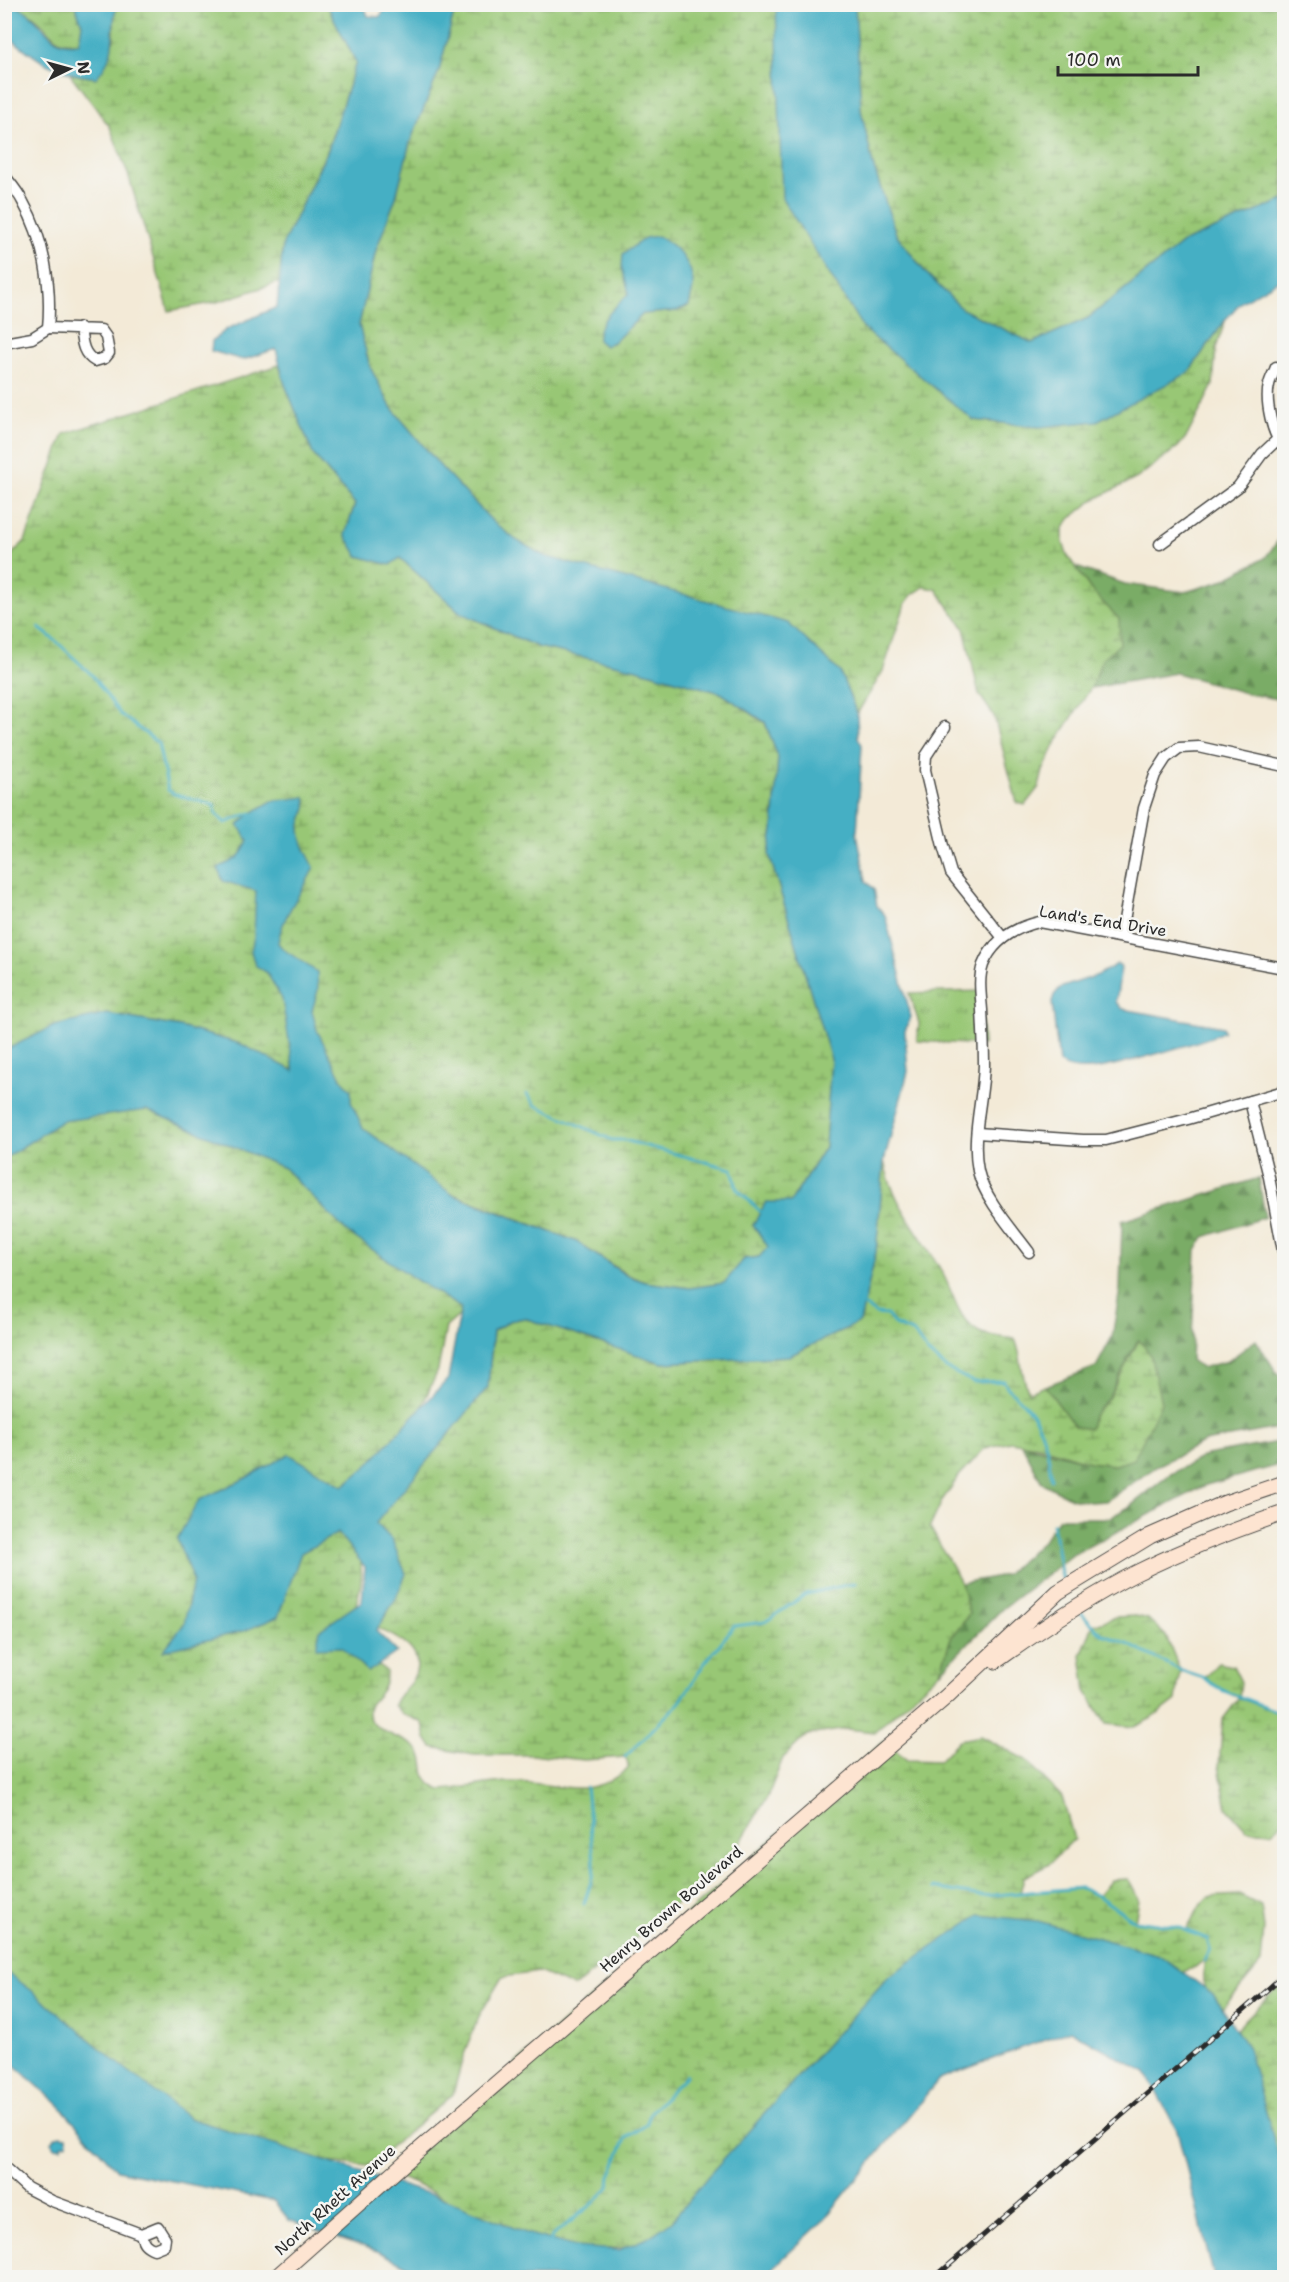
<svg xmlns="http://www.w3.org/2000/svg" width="1289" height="2282" font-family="'Shantell Sans',sans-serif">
<defs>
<pattern id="grass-tufts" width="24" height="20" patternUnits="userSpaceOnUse" patternTransform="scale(1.5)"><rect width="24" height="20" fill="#98c775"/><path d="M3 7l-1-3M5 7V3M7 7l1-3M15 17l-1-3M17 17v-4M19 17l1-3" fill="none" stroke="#7ca260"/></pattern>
<pattern id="forest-firs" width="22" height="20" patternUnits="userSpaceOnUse" patternTransform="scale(1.5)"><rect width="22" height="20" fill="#7aac66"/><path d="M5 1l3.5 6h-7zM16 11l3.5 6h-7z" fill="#648c54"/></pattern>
<pattern id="wetland-marsh" width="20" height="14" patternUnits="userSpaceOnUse" patternTransform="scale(1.5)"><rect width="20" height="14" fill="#98c775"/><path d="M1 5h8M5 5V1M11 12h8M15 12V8" fill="none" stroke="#7ca260"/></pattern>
</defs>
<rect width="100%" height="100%" fill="#f6f6f2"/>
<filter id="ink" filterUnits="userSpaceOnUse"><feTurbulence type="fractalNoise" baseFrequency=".0167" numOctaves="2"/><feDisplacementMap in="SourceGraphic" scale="12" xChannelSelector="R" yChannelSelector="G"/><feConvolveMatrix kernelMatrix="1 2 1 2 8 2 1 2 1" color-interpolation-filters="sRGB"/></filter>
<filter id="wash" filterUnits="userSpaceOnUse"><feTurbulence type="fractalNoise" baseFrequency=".008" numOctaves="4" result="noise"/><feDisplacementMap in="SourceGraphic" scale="24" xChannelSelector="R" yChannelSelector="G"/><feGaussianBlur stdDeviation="1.35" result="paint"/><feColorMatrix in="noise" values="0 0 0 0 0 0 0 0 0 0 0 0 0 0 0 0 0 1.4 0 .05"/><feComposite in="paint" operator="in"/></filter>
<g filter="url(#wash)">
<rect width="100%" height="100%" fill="#f3ead7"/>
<polygon fill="url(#grass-tufts)" stroke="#627950" stroke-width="1.5" points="980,991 983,1045 917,1041 919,1023 909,993"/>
<g fill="url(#forest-firs)" stroke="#526c48" stroke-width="1.5">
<polygon points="1284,533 1284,700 1249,694 1176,673 1091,688 1103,657 1119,644 1119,619 1091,590 1076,567 1125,584 1185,592 1219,582 1265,558"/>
<polygon points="1259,1178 1265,1217 1204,1237 1196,1251 1191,1360 1201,1368 1228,1361 1256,1340 1275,1370 1284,1378 1284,1427 1204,1442 1159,1465 1106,1501 1090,1502 1071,1498 1042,1483 1022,1444 1090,1462 1115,1465 1134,1459 1138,1340 1109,1397 1093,1416 1090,1429 1075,1427 1045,1386 1096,1367 1112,1337 1120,1289 1122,1221"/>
<polygon points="1284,1441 1284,1464 1206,1485 1074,1554 1002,1609 940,1672 951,1637 969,1614 961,1583 1005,1575 1043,1541 1059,1518 1109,1518 1129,1507 1169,1475 1206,1455"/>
</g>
<g fill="url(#wetland-marsh)" stroke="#627950" stroke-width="1.5" fill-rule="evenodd">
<path d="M456,4L776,5L778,19L973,420L1040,427L1188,373L1226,319L1216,348L1213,385L1187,436L1178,447L1137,478L1093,500L1070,519L1063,529V542L1067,555L1091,590L1119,619L1120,644L1103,658L1091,688L1058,739L1043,771L1039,787L1025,805L1017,803L994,716L979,694L964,628L936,589L924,587L912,595L905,604L883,671L857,714L840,672L586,568L544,556L516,540L493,522L441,467L391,407L370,367L359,325L376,250L396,197L410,142L439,71ZM693,287L689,306L677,311L643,314L615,341L605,319L629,293Z"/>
<path d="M18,5H75L82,24L79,43C51,43 56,36 38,20C31,14 24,11 18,5Z"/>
<polygon points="117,5 327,5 356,62 328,149 283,244 280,282 217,302 169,311 129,177 110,127 70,74 96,78 114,39 114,14"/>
<polygon points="855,5 1284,5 1284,200 1184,242 1088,318 1032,343 962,309 925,272 896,234 873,165 861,110"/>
<polygon points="279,365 284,382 313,454 355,504 345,535 400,558 461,613 538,647 637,669 721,693 765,723 778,757 773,830 769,854 831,1059 825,1147 791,1202 753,1225 769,1247 759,1257 744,1259 725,1283 690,1288 645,1282 626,1274 575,1241 435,1187 241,1044 180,1027 107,1014 5,1050 4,562 25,541 64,434"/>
<path d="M172,1077L469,1307L446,1327L438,1370L415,1422L332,1531C381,1553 357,1601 344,1638L386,1671C387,1697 369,1696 368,1712C367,1729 403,1738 414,1746C432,1759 414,1781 441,1790C464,1789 487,1782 510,1782C555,1781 589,1804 629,1767L625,1757L584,1760L540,1755H474L432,1747L426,1739L423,1723L401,1713L394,1705C397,1695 406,1690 411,1682C431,1652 397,1637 375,1627L366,1520L488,1387L493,1331L509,1321L524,1318L662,1363L789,1356L860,1322L876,1252L884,1161C892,1204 923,1236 943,1274C954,1294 957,1319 979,1332C988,1337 1004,1337 1015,1339C1023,1358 1019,1372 1029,1392L1045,1386L1075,1427L1090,1429L1093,1416L1109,1397L1139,1340L1150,1354L1161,1403L1134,1459L1115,1465L1090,1462L1038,1446L1010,1442L985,1448L959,1476L943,1499L930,1527L961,1583L969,1614L951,1637L940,1672L875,1732L847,1729L807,1735L783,1758L768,1796L736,1850L626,1947L574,1987L539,1972L502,1977L479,2016L463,2057L453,2094L368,2166L315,2161L193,2133L33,1992L5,1971L4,1129Z"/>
<polygon points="1136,1616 1148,1619 1166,1636 1180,1670 1176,1700 1154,1717 1134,1727 1106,1724 1086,1691 1081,1655 1093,1625 1115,1617"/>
<polygon points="1218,1663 1233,1666 1241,1682 1239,1698 1284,1714 1284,1822 1271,1832 1247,1830 1227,1808 1219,1766 1223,1719 1239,1698 1222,1690 1204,1678"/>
<polygon points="981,1736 1026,1760 1062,1797 1074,1839 1048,1865 1024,1877 1020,1893 1081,1888 1098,1896 1111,1880 1128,1879 1139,1900 1135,1921 1178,1927 1186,1931 1200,1906 1209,1897 1239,1895 1261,1906 1264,1928 1261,1963 1211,2022 1204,1990 1204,1960 1194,1968 1182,1972 1113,1942 1066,1932 839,2032 806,2067 669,2226 647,2239 627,2247 576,2252 467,2214 449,2201 413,2183 390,2174 884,1741 907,1760 939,1761 959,1740"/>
<polygon points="1284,1981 1284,2224 1223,2042"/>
</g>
<g fill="#45afc4" stroke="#386d78" stroke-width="1.5">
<path d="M4,5C36,4 43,39 64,43C69,44 75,43 79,43L82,24L75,5H117C108,35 121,49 96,78C51,72 39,61 5,34Z"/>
<path d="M327,5H364L368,16L379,17L389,5H456L439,71L410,142L396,197L376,250L359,325L370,367L391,407L441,467L493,522L516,540L544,556L788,623L840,672L857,714L858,737L862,745L857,833L866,881L874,889L877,906L885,915L911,1017L905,1031L908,1072L884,1161L876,1252L860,1322L789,1356L662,1363L524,1318L509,1321L493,1331L488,1387L376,1523L392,1540L406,1574L395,1600L376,1631L397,1652L368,1672L342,1647L316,1648L320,1630L362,1601L365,1567L338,1533L301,1553L278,1617L244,1631L163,1651L184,1624L193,1581L177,1539L199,1500L244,1479L289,1454L343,1486L367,1466L448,1379L461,1308L415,1279L347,1232L284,1168L147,1110L62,1121L5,1158V1050L54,1026L107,1014L180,1027L241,1044L294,1071L282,999L267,973L255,965L251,951L254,937L256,891L223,881L218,868C234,860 241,859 248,840L238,825L251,813L272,801L305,797C310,809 300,819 300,830C301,845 308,854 314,867C303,893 282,914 278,943L283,949L317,972L318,990L312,1011L317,1030L341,1078L351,1090V1102L363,1128L453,1195L575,1241L626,1275L645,1282L690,1288L724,1283L744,1259L759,1257L768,1247L753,1225L766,1202H791L825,1147L831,1059L769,854L773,830L778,757L765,722L721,693L637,669L538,647L461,613L400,558L390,565L358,556L345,535L355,504L313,454L284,382L276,349L243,360L211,351L212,341L227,329L277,307L283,244L328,150L356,62Z"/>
<polygon points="776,5 855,5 861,110 873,165 896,234 925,272 962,309 1032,343 1088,318 1184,242 1284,200 1284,277 1241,302 1226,319 1188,373 1097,421 1040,427 973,420 863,328 782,198"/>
<path d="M657,236C676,245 694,264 693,287C692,294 690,300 689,306L677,311L643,314L615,341L605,346L598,340C596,322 617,306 629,293L622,268L623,254L645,238Z"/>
<path d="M1117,964L1120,965L1121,968L1116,1002L1123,1009L1223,1027L1224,1031C1212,1040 1109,1068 1091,1069C1080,1070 1068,1069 1059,1063L1052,1002L1054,995L1060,988L1098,975Z"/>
<polygon points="979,1915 1038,1921 1159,1955 1213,1994 1248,2048 1284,2175 1284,2277 1214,2277 1177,2130 1146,2073 1070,2030 939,2079 822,2222 762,2278 429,2277 380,2252 289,2220 274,2201 117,2170 59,2105 5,2057 5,1971 31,1990 113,2059 189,2118 448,2200 526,2233 576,2247 619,2250 649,2237 672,2221 708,2176 888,1977"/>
<polygon points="61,2135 67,2136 68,2143 62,2145 62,2148 54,2147 52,2142 56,2136"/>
</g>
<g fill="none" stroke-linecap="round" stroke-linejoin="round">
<g stroke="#45afc4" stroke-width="3">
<polyline points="39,628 56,641 92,675 120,714 158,743 168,790 174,794 214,805 216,814 225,823 251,813"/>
<polyline points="527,1094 535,1105 612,1140 624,1140 732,1169 737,1189 761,1212"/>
<path d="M864,1306L876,1314L887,1315L895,1325L914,1333L927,1352L946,1368L973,1382L1004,1381C1008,1392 1018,1396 1025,1405C1044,1426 1049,1452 1051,1479"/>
<polyline points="1053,1524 1061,1574 1064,1582"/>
<polyline points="1080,1612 1103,1635 1121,1641 1180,1670 1204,1678 1222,1690 1284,1714"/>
<polyline points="625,1757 680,1702 704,1664 734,1626 765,1622 806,1594 856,1583"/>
<polyline points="933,1888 982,1896 1081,1888 1098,1896 1135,1921 1178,1927 1207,1939 1210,1950 1204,1960"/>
<polyline points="584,1904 593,1875 594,1861 586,1787"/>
<polyline points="550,2243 552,2236 590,2206 609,2187 610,2176 626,2138 646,2125 651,2112 686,2075"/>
</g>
</g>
</g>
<g filter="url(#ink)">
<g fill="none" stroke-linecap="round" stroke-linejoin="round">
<g stroke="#494845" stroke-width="13">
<g id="minor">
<path d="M4,175C11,184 18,192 23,202C44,239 52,286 48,328"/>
<path d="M48,328L101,330L106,337L109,353L105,358L95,361C82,354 82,341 80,328"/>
<polyline points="4,343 32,338 48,328"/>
<path d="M1276,367C1274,373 1270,379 1269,385C1265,400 1272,437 1284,446"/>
<polyline points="1160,544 1238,487 1262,454 1278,439"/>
<polyline points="945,727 926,756 925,770 943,846 951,873 1003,938"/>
<polyline points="1121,937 1144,808 1155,775 1166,758 1179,748 1199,747 1284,766"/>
<polyline points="1250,1101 1269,1177 1284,1256"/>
<polyline points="977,1133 1083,1140 1106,1140 1188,1119 1284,1091"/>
<path d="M1029,1252C1012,1229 984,1198 978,1171C971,1136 983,1100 984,1065C984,1047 983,1029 982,1010C981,996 978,979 983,965C993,940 1014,928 1039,922L1284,968"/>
<path d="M4,2167L27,2188L52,2201L141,2234L158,2227L165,2238L164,2245L154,2249C146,2246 143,2243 141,2234"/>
</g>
</g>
<g stroke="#494845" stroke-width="17">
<g id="secondary">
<path d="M996,1661C1041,1629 1087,1598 1136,1573C1184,1549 1234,1530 1284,1513"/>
<polyline points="275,2278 419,2150 947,1696 1058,1592 1150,1536 1225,1503 1284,1483"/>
</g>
</g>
<use href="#minor" stroke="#fff" stroke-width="10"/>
<use href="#secondary" stroke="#fde4d1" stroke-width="15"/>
<g stroke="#2b2b2b" stroke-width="5">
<polyline id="rail" points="934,2278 1284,1975"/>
</g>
<use href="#rail" stroke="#f6f6f2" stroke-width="3" stroke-dasharray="9" stroke-linecap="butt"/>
</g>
</g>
<g text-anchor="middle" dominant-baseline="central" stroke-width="5" stroke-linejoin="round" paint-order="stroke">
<g font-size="16" fill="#2b2b2b" stroke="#f6f6f2">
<text transform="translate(1103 921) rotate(9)">Land's End Drive</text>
<text transform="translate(671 1909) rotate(-41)">Henry Brown Boulevard</text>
<text transform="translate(335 2200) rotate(-42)">North Rhett Avenue</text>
</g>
</g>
<rect width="1289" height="2282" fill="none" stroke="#f6f6f2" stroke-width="24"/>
<g transform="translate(69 69) rotate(85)" stroke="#f6f6f2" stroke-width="4.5" paint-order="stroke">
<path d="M0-4.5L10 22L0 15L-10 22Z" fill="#2b2b2b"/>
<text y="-9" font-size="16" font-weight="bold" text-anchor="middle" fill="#2b2b2b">N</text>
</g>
<path d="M1058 66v9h140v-9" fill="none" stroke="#2b2b2b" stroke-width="3"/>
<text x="1067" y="66" font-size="18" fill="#2b2b2b" stroke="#f6f6f2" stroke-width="4.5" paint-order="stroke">100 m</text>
</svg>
